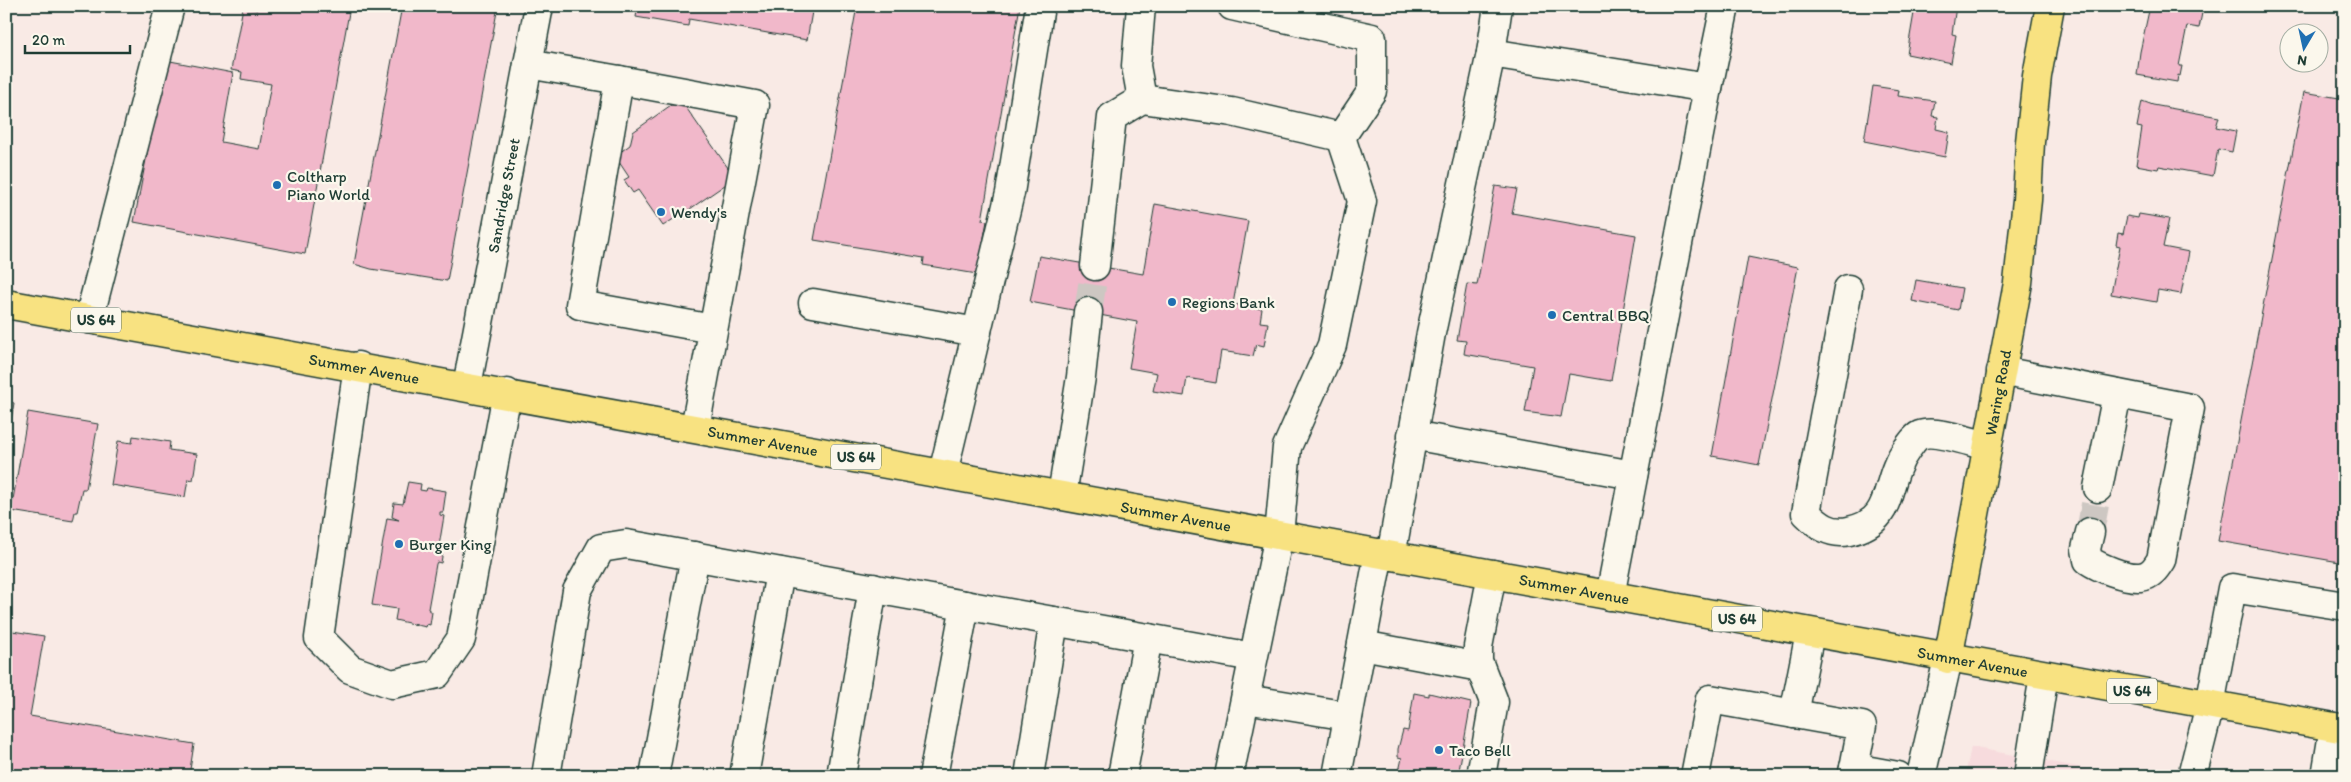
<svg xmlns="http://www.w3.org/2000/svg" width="2351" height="782" font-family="Itim,sans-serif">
<rect width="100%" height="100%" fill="#f9eae5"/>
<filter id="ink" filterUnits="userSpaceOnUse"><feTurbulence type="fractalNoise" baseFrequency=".02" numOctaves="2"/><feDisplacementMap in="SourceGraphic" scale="10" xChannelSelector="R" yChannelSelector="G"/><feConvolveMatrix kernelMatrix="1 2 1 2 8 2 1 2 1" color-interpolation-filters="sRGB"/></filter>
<g filter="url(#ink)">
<polygon fill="#f7dbdd" points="1971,747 2126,776 1965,776"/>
<g fill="#f1b8ca" stroke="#1f3d34">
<polygon points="257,6 350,7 305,254 134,222 165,60 233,73 221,142 259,149 271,84 241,79 242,72 231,70 243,7 257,10"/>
<polygon points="402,6 498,6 447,281 371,269 354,264"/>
<polygon points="638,6 813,6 807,40 689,19 688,26 636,17"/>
<polygon points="857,6 1020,6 982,220 987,221 977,274 923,265 924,258 814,240"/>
<polygon points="1906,6 1956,6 1952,34 1956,35 1951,63 1907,54 1914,13 1906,11"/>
<polygon points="2150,6 2203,8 2199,28 2187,26 2179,66 2182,66 2180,76 2178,75 2177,82 2137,75 2140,52"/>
<polygon points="1873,86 1899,90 1898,96 1935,101 1932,116 1938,117 1936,129 1949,132 1945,157 1864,141"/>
<polygon points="2304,92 2345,99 2345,563 2218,541"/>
<polygon points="2142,101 2153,105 2219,117 2216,127 2236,131 2232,152 2218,149 2213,176 2159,166 2158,169 2136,165 2142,128 2137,127"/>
<polygon points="671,105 685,106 735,178 687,211 685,219 681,214 663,226 638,190 633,193 624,180 629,177 615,156 630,145 633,132"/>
<polygon points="1495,186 1517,189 1512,213 1636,235 1611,381 1569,374 1561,417 1525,412 1533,366 1464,354 1466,341 1457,340 1467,284 1477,285"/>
<polygon points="1155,204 1248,221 1233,304 1262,309 1260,322 1268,323 1264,346 1256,344 1253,356 1221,351 1216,383 1187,378 1184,396 1153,391 1157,373 1129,368 1137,322 1030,302 1039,256 1143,274"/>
<polygon points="2139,214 2169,219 2163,247 2189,252 2181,294 2158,290 2156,302 2111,294 2120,246 2116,245 2118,233 2123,234 2127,216 2138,218"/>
<polygon points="1748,257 1798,267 1759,465 1712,456"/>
<polygon points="1916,280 1962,288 1958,310 1912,301"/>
<polygon points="6,401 14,403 6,448"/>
<polygon points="28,412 98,424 86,489 82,489 77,512 75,512 73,521 11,511"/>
<polygon points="133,436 170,442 169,450 197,454 193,480 188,479 185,497 111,485 118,441 132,443"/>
<polygon points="408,482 421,484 420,490 426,491 427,488 446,491 443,512 440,512 440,515 444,516 439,546 443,550 441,563 437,562 436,564 428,609 432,612 430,625 427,624 426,627 395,620 397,609 372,605 387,518 399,520 392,517 394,503 403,504"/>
<polygon points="6,630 44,636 30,716 194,744 189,776 6,776"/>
<polygon points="1414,693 1429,696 1429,693 1471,703 1458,776 1398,776 1402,758 1398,757 1398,749 1403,730 1408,731"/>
</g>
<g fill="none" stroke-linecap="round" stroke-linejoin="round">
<g stroke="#cdc7c2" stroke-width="28" stroke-dasharray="28 14" stroke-linecap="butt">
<polyline points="1088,312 1095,266"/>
<polyline points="2090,532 2098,488"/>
</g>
<g stroke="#1f3d34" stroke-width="31">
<g id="minor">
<polyline points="1141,6 1136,66 1142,99"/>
<polyline points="1232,6 1372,38 1372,91 1341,137"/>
<polyline points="1491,53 1498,6"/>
<polyline points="528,64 619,80"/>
<polyline points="1708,88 1725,6"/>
<polyline points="1095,266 1112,117 1142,99 1232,112 1341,137"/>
<path d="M1848,289L1806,513C1818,525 1830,535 1849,531C1897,521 1882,482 1907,449C1911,444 1915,437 1920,435C1935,429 1970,442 1987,446"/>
<polyline points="813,303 977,332"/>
<polyline points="89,319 170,6"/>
<polyline points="358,366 319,638 350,669 392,684 437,674 461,639 507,393"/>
<path d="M2001,371L2190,408L2161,560C2156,568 2151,576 2140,577C2125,578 2100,568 2088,560L2086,549L2090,532"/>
<path id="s1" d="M467,386L539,6"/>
<polyline points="695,428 755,105 619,80 580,305 713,329"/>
<polyline points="1412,435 1633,475"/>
<polyline points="943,473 1010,193 1040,6"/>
<polyline points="2098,488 2117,394"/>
<polyline points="1062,495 1081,377 1088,312"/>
<polyline points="1391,556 1431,333 1491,53 1708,88 1610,596"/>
<polyline points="1362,645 1480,667"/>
<polyline points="1246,699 1348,716"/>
<polyline points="1794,714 1810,633"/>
<polyline points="546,776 577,591 601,548 626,544 1253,657"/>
<polyline points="654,776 695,556"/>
<polyline points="744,776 780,572"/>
<polyline points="841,776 873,588"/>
<polyline points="933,776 965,605"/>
<polyline points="1029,776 1054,621"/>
<polyline points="1122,776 1148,638"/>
<polyline points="1229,776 1279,535 1287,447 1332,345 1362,201 1341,137"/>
<polyline points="1337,776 1379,553"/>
<polyline points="1481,776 1494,702 1478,661 1478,647 1492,574"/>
<polyline points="1695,776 1710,699 1862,726 1854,768"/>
<polyline points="1852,776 1854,768 1898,776"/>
<polyline points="1921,776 1948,659"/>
<polyline points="2028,776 2044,675"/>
<polyline points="2192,776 2210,705 2232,588 2345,606"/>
<polyline points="2326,776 2334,727"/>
</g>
</g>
<g stroke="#1f3d34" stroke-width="31">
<g id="major">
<path id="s2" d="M6,304C786,443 1565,588 2345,729"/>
<path id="s3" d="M1948,659L2018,283L2027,200L2030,142L2037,76L2050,6"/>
</g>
</g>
<use href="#minor" stroke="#fbf7ec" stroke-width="28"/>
<use href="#major" stroke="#f8e281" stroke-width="28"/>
</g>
</g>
<g fill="#1f6fb2" stroke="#fbf7ec" stroke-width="2">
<circle cx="277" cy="185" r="5"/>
<circle cx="661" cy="212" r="5"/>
<circle cx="1172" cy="302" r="5"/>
<circle cx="1552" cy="315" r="5"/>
<circle cx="399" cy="544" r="5"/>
<circle cx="1439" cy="750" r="5"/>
</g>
<g text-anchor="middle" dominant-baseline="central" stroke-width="4.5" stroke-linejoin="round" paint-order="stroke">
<g fill="#fbf7ec" stroke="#61756b" stroke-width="1">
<rect x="71" y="307.5" width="50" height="25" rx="4"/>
<rect x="831" y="444.5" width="50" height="25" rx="4"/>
<rect x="1712" y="606.5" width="50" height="25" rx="4"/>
<rect x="2107" y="678.5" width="50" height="25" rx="4"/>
</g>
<g font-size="15" font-weight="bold" fill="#1f3d34">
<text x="96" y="320">US 64</text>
<text x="856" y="457">US 64</text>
<text x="1737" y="619">US 64</text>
<text x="2132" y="691">US 64</text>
</g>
<g font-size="16" fill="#1f3d34" stroke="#fbf7ec" text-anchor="start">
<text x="287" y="176">Coltharp<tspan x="287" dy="18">Piano World</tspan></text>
<text x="671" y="212">Wendy's</text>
<text x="1182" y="302">Regions Bank</text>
<text x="1562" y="315">Central BBQ</text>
<text x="409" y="544">Burger King</text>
<text x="1449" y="750">Taco Bell</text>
</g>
<g font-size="16" fill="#1f3d34" stroke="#fbf7ec">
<text stroke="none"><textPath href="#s1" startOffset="194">Sandridge Street</textPath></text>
<text stroke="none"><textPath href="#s2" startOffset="364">Summer Avenue</textPath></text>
<text stroke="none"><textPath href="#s3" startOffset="271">Waring Road</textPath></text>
<text stroke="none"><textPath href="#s2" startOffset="769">Summer Avenue</textPath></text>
<text stroke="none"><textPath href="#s2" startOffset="1189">Summer Avenue</textPath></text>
<text stroke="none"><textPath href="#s2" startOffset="1594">Summer Avenue</textPath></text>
<text stroke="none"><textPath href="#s2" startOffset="1999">Summer Avenue</textPath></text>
</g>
</g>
<rect width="2351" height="782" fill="none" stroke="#fbf7ec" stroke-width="25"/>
<rect x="12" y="12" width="2326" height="757" fill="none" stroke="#1f3d34" stroke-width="2" filter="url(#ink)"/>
<g transform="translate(2304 48) rotate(189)"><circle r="24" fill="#fbf7ec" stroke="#a3ada2"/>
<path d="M0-4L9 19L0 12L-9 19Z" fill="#1f6fb2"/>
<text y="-8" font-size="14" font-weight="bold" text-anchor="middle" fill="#1f3d34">N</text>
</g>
<path d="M25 45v8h105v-8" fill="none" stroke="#1f3d34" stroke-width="2.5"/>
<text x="32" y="45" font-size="15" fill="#1f3d34" stroke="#fbf7ec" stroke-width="4" paint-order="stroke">20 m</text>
</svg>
